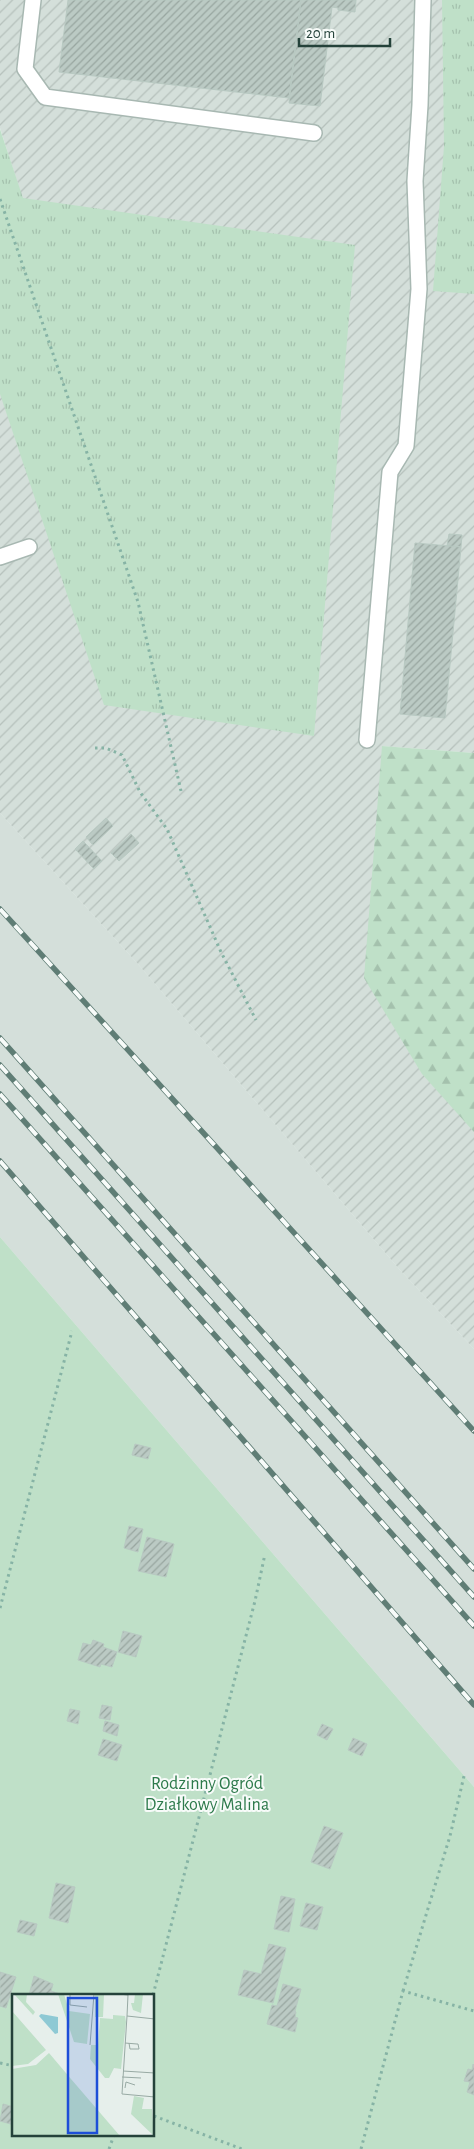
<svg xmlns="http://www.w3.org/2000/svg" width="474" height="2149" font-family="'Alegreya Sans',sans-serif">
<defs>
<pattern id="industrial-furrows" width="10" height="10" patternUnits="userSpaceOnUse" patternTransform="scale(1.25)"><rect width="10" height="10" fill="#d4dfda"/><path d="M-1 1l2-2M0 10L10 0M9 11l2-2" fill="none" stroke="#b6c1bc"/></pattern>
<pattern id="grass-tufts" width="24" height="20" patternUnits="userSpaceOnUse" patternTransform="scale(1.25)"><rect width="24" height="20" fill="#bfe0c8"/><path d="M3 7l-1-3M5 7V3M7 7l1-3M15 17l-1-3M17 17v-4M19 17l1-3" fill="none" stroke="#a4c1ad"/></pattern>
<pattern id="forest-firs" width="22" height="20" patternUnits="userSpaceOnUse" patternTransform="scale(1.25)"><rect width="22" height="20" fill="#bfe0c8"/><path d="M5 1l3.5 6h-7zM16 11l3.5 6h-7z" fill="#a4c1ad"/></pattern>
<pattern id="building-hatch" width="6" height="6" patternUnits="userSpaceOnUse" patternTransform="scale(1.25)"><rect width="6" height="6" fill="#bbcac4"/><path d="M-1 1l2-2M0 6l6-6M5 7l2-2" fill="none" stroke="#98a6a0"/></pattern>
</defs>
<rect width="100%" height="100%" fill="#e6efeb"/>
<polygon fill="#d4dfda" points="0,813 137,963 400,1270 474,1349 474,1787 0,1237"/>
<polygon fill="url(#industrial-furrows)" points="0,0 474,0 474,753 382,746 474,1080 474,1349 400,1270 137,963 0,813 0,201 22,197 0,128"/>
<g fill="url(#grass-tufts)">
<polygon points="442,0 474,0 474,294 433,291 444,146"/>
<polygon points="0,129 23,198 355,245 314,736 104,705 0,394"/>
</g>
<polygon fill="url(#forest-firs)" points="382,746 474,753 474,1132 422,1074 364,978"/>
<path fill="#bfe0c8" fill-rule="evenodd" d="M0,1237L474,1787V2149H0ZM14,1995H154V2135H14Z"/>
<g fill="url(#building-hatch)" stroke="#b8c9c2">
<polygon points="68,0 301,0 289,98 59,72"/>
<polygon points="301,0 356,0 355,12 338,10 338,8 332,7 320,106 289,103"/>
<polygon points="449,534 462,535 461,547 447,546"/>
<polygon points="415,543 461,547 445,718 400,714"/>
<polygon points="106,818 113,826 93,845 86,837"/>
<polygon points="131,834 139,843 119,861 111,853"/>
<polygon points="83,841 102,861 94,869 75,849"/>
<polygon points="135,1444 151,1448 148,1459 132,1455"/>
<polygon points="129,1526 143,1529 138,1552 124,1548"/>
<polygon points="147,1537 174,1544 166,1577 138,1571"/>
<polygon points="123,1631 142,1636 136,1657 118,1652"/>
<polygon points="93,1640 104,1644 103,1647 117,1652 112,1667 101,1664 100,1667 78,1660 83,1643 91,1645"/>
<polygon points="102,1705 112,1707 110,1720 99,1718"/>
<polygon points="70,1709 80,1711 78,1724 67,1721"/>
<polygon points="105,1721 119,1725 117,1736 103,1731"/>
<polygon points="322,1724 333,1729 327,1740 317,1735"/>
<polygon points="353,1738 367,1744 362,1756 348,1750"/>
<polygon points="103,1739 122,1745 117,1761 98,1755"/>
<polygon points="324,1826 343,1833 330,1869 311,1862"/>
<polygon points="56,1883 75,1887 68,1923 49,1918"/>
<polygon points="281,1896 295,1899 289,1932 274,1929"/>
<polygon points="306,1903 323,1907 317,1930 300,1926"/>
<polygon points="20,1920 37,1924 34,1936 17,1932"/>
<polygon points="269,1944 286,1948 273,2003 238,1995 244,1970 261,1974"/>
<polygon points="0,1972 16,1977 6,2008 0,2006"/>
<polygon points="34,1976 53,1984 51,1991 60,1994 60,1995 29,1995"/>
<polygon points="283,1984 301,1989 295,2011 296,2012 295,2017 298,2018 295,2032 267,2024 272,2005 277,2006"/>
<polygon points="473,2064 474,2065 474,2095 467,2092 470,2082 464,2081 468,2069 472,2070"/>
<polygon points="3,2104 14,2107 14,2125 0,2121"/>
</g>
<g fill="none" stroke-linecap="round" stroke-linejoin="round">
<g stroke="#a8b8b2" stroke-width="18">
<g id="service">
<polyline points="33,0 25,69 45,97 314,133"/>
<polyline points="0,557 29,547"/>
<polyline points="367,740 390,472 406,446 419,289 415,181 420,105 423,0"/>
</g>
</g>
<g stroke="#86b3a5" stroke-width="3" stroke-dasharray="2.5 4" stroke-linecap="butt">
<polyline points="0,199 138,602 181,791"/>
<polyline points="95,748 106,748 122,755 140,792 167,829 221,952 256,1020"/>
<polyline points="0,1608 72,1331"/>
<polyline points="403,1991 450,1836 464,1776"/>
<polyline points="153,1995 255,1601 265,1554"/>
<polyline points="0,2063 14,2066"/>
<polyline points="154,2116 242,2149"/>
<polyline points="109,2149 114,2135"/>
<polyline points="361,2149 403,1991 474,2011"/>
</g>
<use href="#service" stroke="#fff" stroke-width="15"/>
<g stroke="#5f7d75" stroke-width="5.5">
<g id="rail">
<polyline points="0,909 474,1431"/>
<polyline points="0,1038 474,1569"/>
<polyline points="0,1065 474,1597"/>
<polyline points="0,1094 474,1626"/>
<polyline points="0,1161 474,1705"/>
</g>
</g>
<use href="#rail" stroke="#f7fbf9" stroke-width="4" stroke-dasharray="11" stroke-linecap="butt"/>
</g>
<g text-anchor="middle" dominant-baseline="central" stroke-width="4" stroke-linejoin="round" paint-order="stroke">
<g font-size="18" fill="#2d7a4b" stroke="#f7fbf9">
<text x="207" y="1784">Rodzinny Ogród<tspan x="207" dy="21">Działkowy Malina</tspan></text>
</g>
</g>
<g transform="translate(12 1994)">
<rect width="142" height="142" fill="#e6efeb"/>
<path d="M46,0H52L57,17L78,20L75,50L62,48ZM83,0H92L91,23H83ZM123,0H131L129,19L121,16L119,9H122ZM0,17L34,56L16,70L0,72Z" fill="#bfe0c8"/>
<path d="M2,0H15L14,8L23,18L21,21ZM101,21L113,22L114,28L109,75L102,74L97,84H93L78,65L79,51H86L88,24L101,25ZM122,102L132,104L130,115H140L142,142L119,120Z" fill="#bfe0c8"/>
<path d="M2,35L13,36L9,52L18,53L12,63L0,68Z" fill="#bfe0c8"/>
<path d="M37,59L59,85L108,142H0V75L24,71Z" fill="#bfe0c8"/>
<path d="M29,20L46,23V39L43,40L27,22Z" fill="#8ec9d4"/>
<path fill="none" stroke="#98aaa4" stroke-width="1" d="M58,0V11L75,13M107,0L116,1L115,22L143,25M115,22L110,100L143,103M113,49L125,50H126L127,55H118L117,49M78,51L82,0M111,77L143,79M110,83L129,84M113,94L114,88L123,91"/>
<path fill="#1d4ed8" fill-opacity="0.15" stroke="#1d4ed8" stroke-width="2.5" d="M56,4H85V139H56Z"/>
<rect width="142" height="142" fill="none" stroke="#24423a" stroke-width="2.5"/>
</g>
<path d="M299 38v8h91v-8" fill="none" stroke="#24423a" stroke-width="2.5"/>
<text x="306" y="38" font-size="15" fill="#24423a" stroke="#f7fbf9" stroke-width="4" paint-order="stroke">20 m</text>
</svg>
